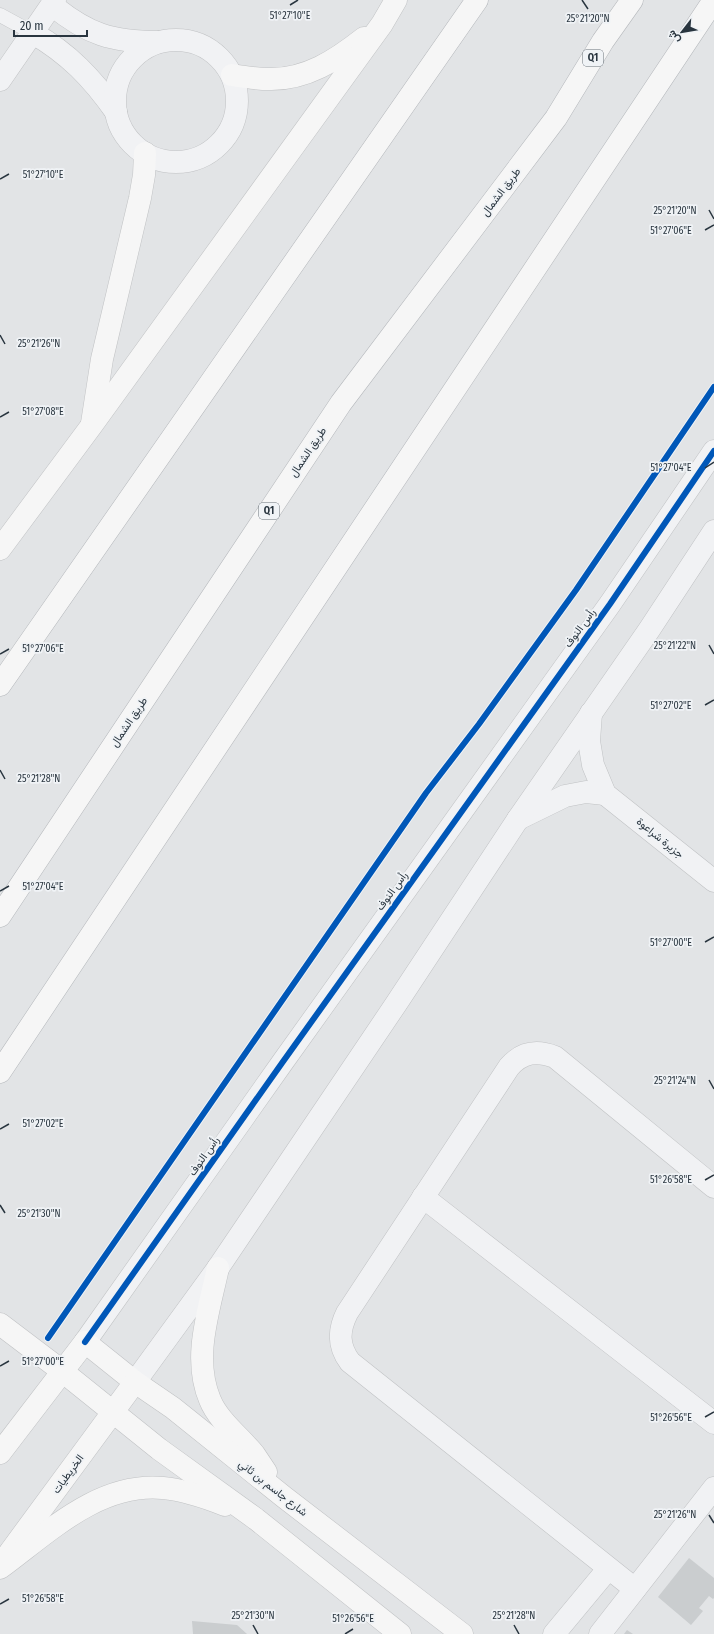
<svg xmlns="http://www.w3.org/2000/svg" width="714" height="1634" font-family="'Fira Sans Condensed',Vazirmatn,sans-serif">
<rect width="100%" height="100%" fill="#e2e4e6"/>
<g fill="#cacdcf">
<polygon points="689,1558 714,1578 714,1598 713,1599 709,1596 699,1608 703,1611 691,1625 658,1597"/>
<polygon points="192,1621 237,1625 247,1634 193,1634"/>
<polygon points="627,1630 633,1634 624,1634"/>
</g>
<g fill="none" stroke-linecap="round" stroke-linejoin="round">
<g stroke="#c0c2c4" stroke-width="15">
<polyline id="service" points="0,15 33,33"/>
</g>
<g stroke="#c0c2c4" stroke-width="23">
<g id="minor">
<path d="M52,5C87,34 112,42 158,42"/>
<path d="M33,33C69,54 92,78 116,112"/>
<circle cx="176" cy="101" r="61"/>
<polyline points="0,80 55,0"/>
<polyline points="591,713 589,741 593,765 605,794 714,881"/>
<polyline points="518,819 565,796 586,792 605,794"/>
<polyline points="423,1197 714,1423"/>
<path d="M635,1589L350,1362C338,1346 338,1331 347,1313L509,1067C522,1052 537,1050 555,1057L714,1187"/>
<polyline points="554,1634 608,1569"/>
<polyline points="600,1634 714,1488"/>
</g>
</g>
<g stroke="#c0c2c4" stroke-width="23">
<g id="tertiary">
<polyline points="85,1342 282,1063 610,604 714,451"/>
<polyline points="135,1382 218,1268 396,1004 518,819 649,630 714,531"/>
</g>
</g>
<g stroke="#c0c2c4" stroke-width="23">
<g id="secondary">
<path d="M232,75C244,77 256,79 269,79C306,80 336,60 364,38"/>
<polyline points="92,423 102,359 140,198 144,175 145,153"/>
<polyline points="0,549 92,425 382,24 396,0"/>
<path d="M218,1268C209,1311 192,1358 210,1400C218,1420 240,1437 254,1454C258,1460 262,1466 266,1472"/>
<polyline points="0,1324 62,1371 159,1449 256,1519 400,1634"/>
<polyline points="0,1453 85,1342 135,1382 173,1408 284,1497 462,1634"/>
<polyline points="10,1552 135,1382"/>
<path d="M0,1568C49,1532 99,1482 163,1488C185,1490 205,1497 225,1505"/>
</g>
</g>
<g stroke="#b4b7bb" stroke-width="23">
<g id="motorway">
<polyline points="0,685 477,0"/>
<polyline points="0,916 341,403 556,118 603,41 632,0"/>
<polyline points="0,1072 714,0"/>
</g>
</g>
<use href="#service" stroke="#f1f2f4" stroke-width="14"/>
<use href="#minor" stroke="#f1f2f4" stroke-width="22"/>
<use href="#tertiary" stroke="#f1f2f4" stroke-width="22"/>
<use href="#secondary" stroke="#f6f6f6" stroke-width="22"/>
<use href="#motorway" stroke="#f6f6f6" stroke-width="22"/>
<g stroke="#f0f3f6" stroke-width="8">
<g id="cycleway">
<polyline points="48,1338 426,793 479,724 576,590 714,387"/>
<polyline points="85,1342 282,1063 610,604 714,451"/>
</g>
</g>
<use href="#cycleway" stroke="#0057b8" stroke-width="6"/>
</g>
<path fill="none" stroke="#29353f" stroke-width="1.5" d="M582,0L588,9M290,5L298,0M0,179L9,174M709,210L714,219M705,230L714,225M0,335L5,344M0,417L9,412M705,468L714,462M709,645L714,654M0,654L9,649M705,705L714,700M0,770L5,779M0,891L9,886M705,942L714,937M709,1080L714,1089M0,1129L9,1124M705,1180L714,1175M0,1205L5,1213M0,1366L9,1361M705,1417L714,1412M709,1515L714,1523M0,1604L9,1599M253,1625L258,1634M514,1625L519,1634M345,1634L353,1629"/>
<g text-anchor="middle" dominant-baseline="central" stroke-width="3.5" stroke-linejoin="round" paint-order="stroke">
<g fill="#f0f3f6" stroke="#656e76" stroke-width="1">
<rect x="583" y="50" width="20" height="16" rx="3"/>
<rect x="259" y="503" width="20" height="16" rx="3"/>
</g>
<g font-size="10" font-weight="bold" fill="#29353f">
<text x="593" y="58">Q1</text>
<text x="269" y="511">Q1</text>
</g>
<g font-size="11" fill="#29353f" stroke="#f0f3f6">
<text transform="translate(501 192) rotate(-53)">طريق الشمال</text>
<text transform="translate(308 452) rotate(-56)">طريق الشمال</text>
<text transform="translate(580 628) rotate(-54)">رأس النوف</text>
<text transform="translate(129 722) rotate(-56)">طريق الشمال</text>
<text transform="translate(660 838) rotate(39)">جزيرة شراعوة</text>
<text transform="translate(392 891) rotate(-54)">رأس النوف</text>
<text transform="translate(204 1156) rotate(-55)">رأس النوف</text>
<text transform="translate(68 1474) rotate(-54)">الخريطيات</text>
<text transform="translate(273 1488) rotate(38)">شارع جاسم بن ثاني</text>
</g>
</g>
<g font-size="10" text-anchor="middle" fill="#29353f" stroke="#f0f3f6" stroke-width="3.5" stroke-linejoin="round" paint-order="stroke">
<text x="290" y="19">51°27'10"E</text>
<text x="588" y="22">25°21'20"N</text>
<text x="43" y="178">51°27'10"E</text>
<text x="675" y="214">25°21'20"N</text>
<text x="671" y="234">51°27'06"E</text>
<text x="39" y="347">25°21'26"N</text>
<text x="43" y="415">51°27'08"E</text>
<text x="671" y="471">51°27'04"E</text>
<text x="675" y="649">25°21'22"N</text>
<text x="43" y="652">51°27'06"E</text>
<text x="671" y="709">51°27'02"E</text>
<text x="39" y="782">25°21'28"N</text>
<text x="43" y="890">51°27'04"E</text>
<text x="671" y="946">51°27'00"E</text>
<text x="675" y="1084">25°21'24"N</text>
<text x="43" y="1127">51°27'02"E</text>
<text x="671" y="1183">51°26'58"E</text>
<text x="39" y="1217">25°21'30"N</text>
<text x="43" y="1365">51°27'00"E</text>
<text x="671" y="1421">51°26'56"E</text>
<text x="675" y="1518">25°21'26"N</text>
<text x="43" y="1602">51°26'58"E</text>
<text x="253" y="1619">25°21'30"N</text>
<text x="514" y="1619">25°21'28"N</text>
<text x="353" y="1622">51°26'56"E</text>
</g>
<g transform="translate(682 32) rotate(239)" stroke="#f0f3f6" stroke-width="3" paint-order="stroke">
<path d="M0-3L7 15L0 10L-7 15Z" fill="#29353f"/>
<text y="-6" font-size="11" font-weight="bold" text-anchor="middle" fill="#29353f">ش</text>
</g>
<path d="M14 30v6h73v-6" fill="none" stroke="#29353f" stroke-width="2"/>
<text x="20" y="30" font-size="12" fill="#29353f" stroke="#f0f3f6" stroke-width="3" paint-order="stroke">20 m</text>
</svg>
